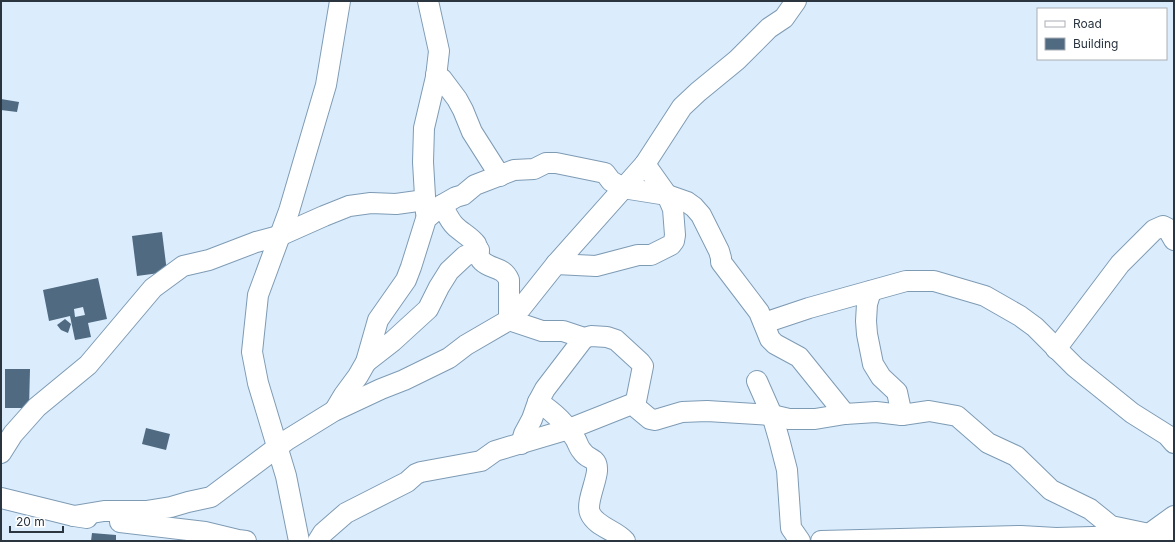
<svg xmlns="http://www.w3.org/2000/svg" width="1175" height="542" font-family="Inter,sans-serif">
<rect width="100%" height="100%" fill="#dbedfd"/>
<g fill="#4f6a81" fill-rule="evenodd">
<polygon points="1,99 19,102 17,112 1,110"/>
<polygon points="162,232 167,272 137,276 132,236"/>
<path d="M98,278L107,319L88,323L91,337L75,340L70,316L49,321L43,290ZM83,307L85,315L75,317L74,309Z"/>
<polygon points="65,319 71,324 68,333 61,330 57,325"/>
<polygon points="5,369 30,369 29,408 5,408"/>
<polygon points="146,428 170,434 166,450 142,444"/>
<polygon points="92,533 116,535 116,541 91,541"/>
</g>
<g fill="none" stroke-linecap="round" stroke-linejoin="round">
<g stroke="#7e9bb4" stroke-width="22">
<g id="minor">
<polyline points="436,75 442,79 457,99 463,110 472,132 500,176"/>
<path d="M442,205C446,212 449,220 455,226C461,232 471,237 476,244C479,250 478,258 482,261C491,270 503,266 509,280V320L542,331H563L584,338L591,336L607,337L616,340L640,362L643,366L635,406"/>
<polyline points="426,213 423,162 424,128 436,77 439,51 428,1"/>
<polyline points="556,264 596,266 638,255 651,255 671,245 674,241 675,235 673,209 667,195 645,164"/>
<polyline points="871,291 867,304 866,321 867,334 873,364 881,377 897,392 902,415"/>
<polyline points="764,323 809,308 906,281 934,281 985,296 1020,316 1035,327 1075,367 1132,413 1167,435 1174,443"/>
<polyline points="1056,349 1120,264 1154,230 1163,226 1167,228 1174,240"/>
<polyline points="366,362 393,341 428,309 439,287 449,271 465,256 479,250"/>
<polyline points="757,381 772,415 779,439 787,470 791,528 800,541"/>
<path d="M538,402C554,412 566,423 576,440C578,444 579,448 582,451C588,461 598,456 597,471C596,483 586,503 590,513C596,527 616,530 625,541"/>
<polyline points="335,410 344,395 358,376 366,362 378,320 406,280 411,267 426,219 442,205 456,197 463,195 475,185 514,170 534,169 546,163 556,163 605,173 611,181 623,188 667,195 687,202 694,207 701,215 719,251 721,258 721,262 759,312 770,339 775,344 799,357 845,414"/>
<polyline points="521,444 524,434 532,419 538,402 545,389 584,338"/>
<polyline points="1,453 13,434 37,407 88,365 153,288 183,266 209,260 256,242 279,236 324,216 349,206 371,203 396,204 425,200"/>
<polyline points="1,498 74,516 87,518"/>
<polyline points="74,516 104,511 146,511 171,507 188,502 211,497 287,440 334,411 381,389 404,380 449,358 466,345 509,320 521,308 556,264 645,164 682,107 698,92 737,60 769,28 784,18 796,1"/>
<polyline points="120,522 205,532 238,540 246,541"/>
<polyline points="1149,534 1174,516"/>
<polyline points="299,541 286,476 258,383 252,352 258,295 289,211 326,85 340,1"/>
<polyline points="318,541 323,533 346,513 407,482 416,474 421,472 481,461 495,451 569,429 632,404 650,419 655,420 682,412 707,411 772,415 789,419 815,419 845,414 876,412 902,415 929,411 957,416 988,443 1016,456 1051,490 1090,509 1111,526 1149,534 1174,538"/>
<polyline points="821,541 1021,536 1056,538 1129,536"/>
</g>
</g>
<use href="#minor" stroke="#fff" stroke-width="20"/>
</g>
<rect width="1175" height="542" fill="none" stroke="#2a3540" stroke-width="4"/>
<rect x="1037" y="8" width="130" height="52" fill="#ffffff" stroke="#aaaeb3"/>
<rect x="1045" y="21" width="20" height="6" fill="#ffffff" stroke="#aaaeb3"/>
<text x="1073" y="28" font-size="12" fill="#2a3540">Road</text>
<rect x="1045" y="38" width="20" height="12" fill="#4f6a81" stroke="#aaaeb3"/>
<text x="1073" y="48" font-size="12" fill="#2a3540">Building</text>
<path d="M10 526v6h53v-6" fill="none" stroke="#2a3540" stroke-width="2"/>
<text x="16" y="526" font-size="12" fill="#2a3540" stroke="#ffffff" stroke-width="3" paint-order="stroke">20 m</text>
</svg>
